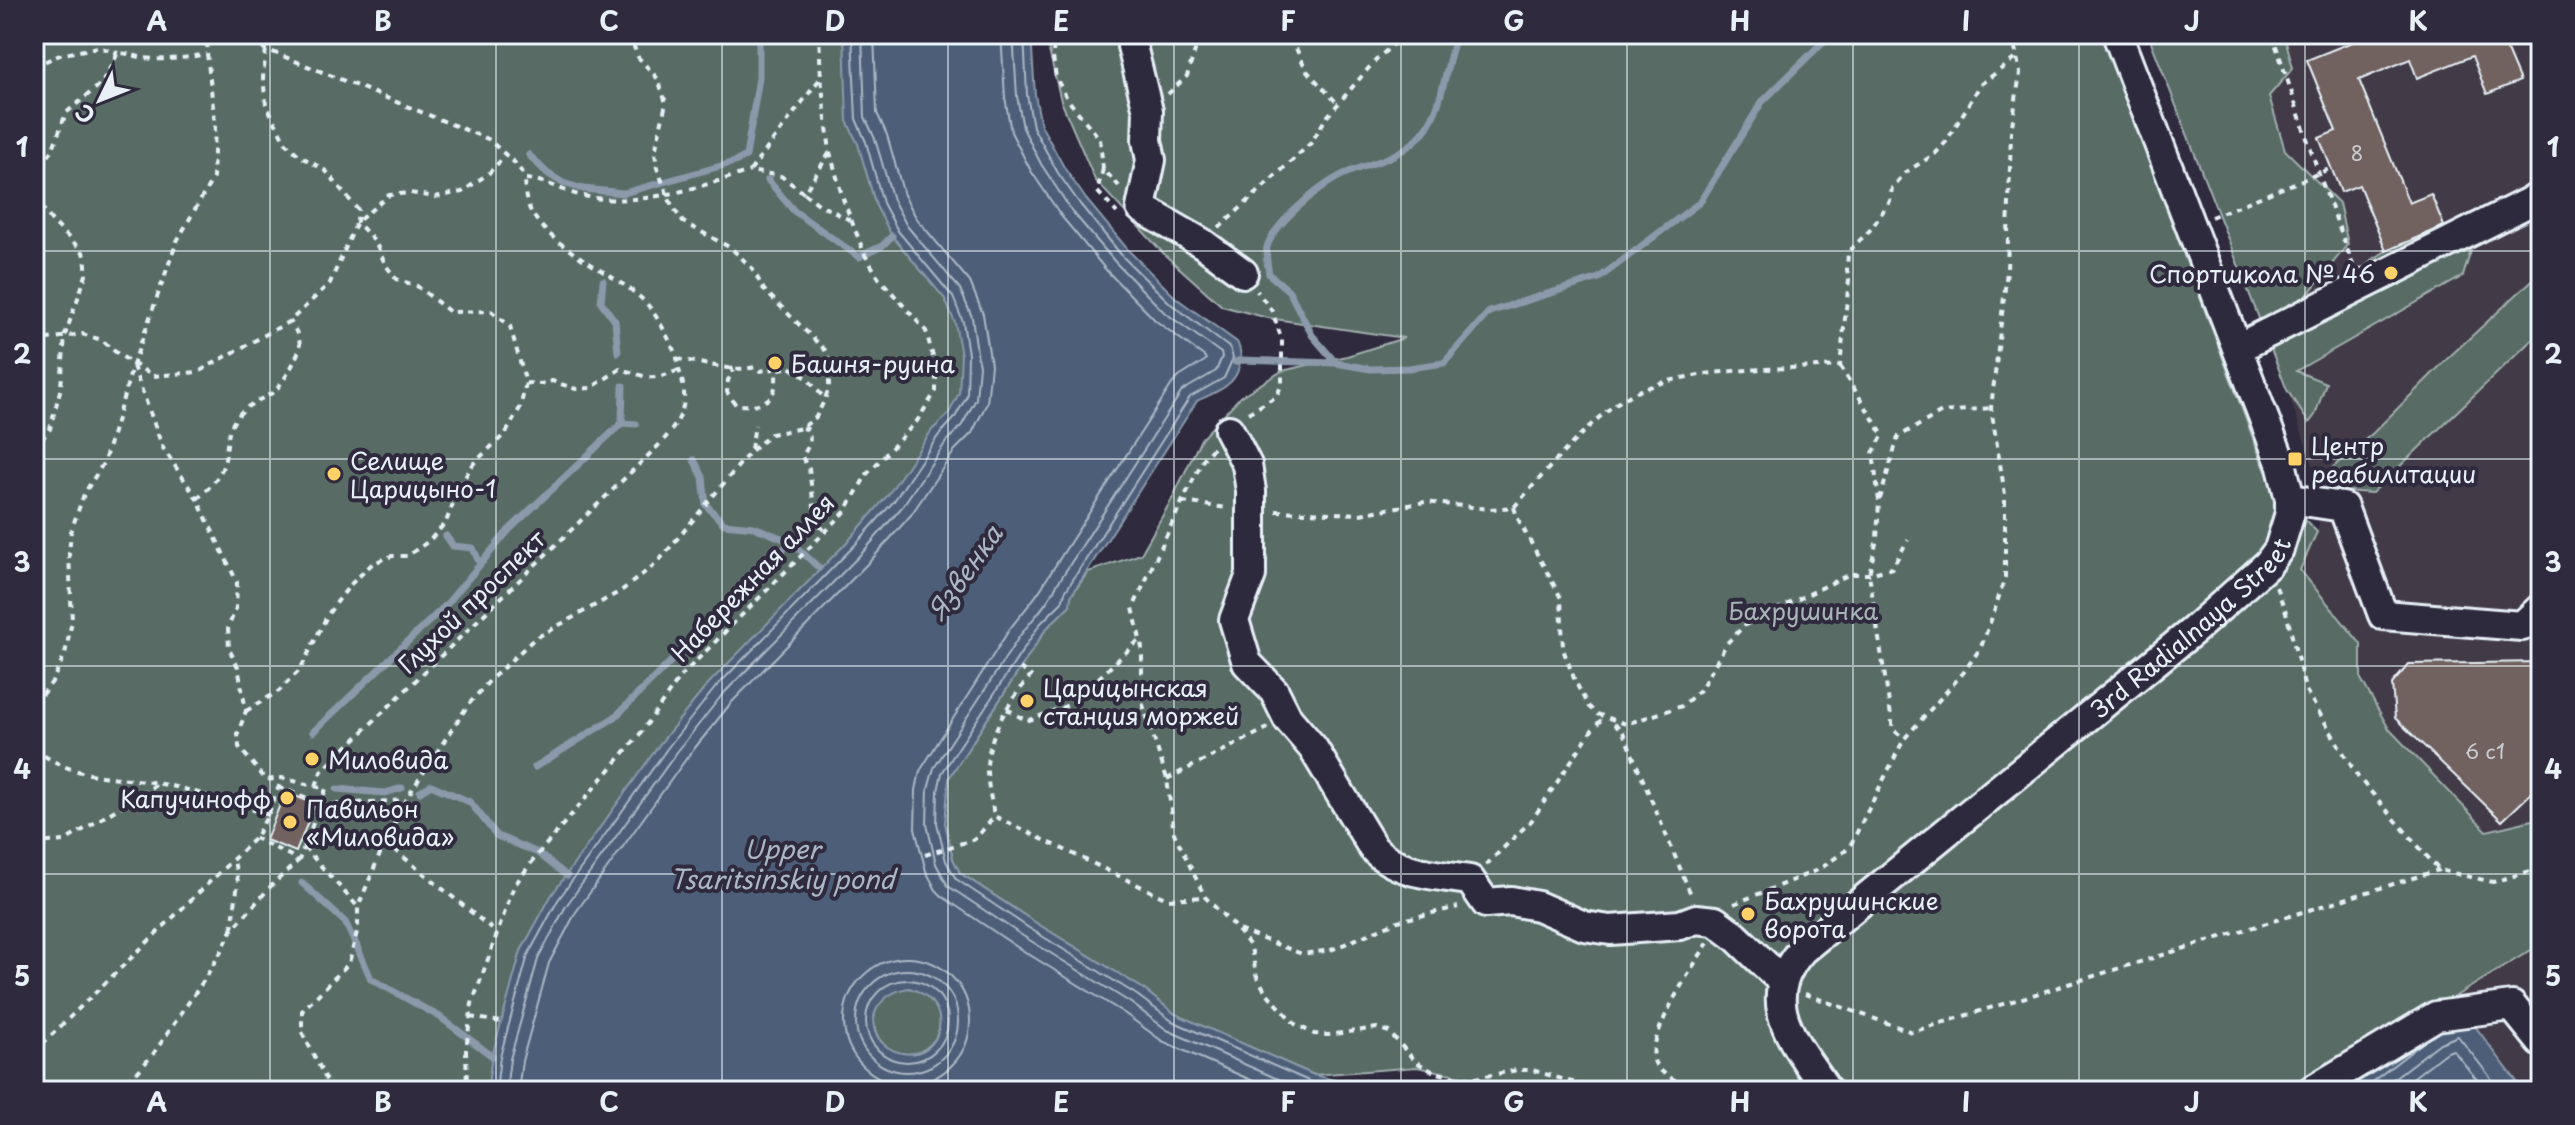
<svg xmlns="http://www.w3.org/2000/svg" width="2575" height="1125" font-family="'Playpen Sans',sans-serif">
<rect width="100%" height="100%" fill="#2f2a3d"/>
<filter id="ink" filterUnits="userSpaceOnUse"><feTurbulence type="fractalNoise" baseFrequency=".0125" numOctaves="2"/><feDisplacementMap in="SourceGraphic" scale="16" xChannelSelector="R" yChannelSelector="G"/><feConvolveMatrix kernelMatrix="1 2 1 2 8 2 1 2 1" color-interpolation-filters="sRGB"/></filter>
<g filter="url(#ink)">
<g fill="#433b47">
<polygon points="2148,34 2541,34 2541,818 2487,831 2389,729 2361,679 2361,644 2300,570 2317,532 2320,518 2318,480 2287,390"/>
<polygon points="2541,933 2541,1091 2267,1091"/>
</g>
<g fill="#586c65" stroke="#a0aeae" stroke-width="2">
<polygon points="34,34 956,34 1050,300 686,1091 34,1091"/>
<polygon points="1045,34 2101,34 2262,462 2274,488 2317,532 2300,570 2361,644 2361,679 2389,729 2487,831 2541,818 2541,944 2441,1005 2278,1091 1536,1091 1417,1067 1314,1075 1175,1014 1142,988 1033,921 960,873 953,859 945,823 949,778 1046,629 1069,606 1071,596 1088,572 1141,554 1173,497 1201,439 1241,396 1282,371 1347,356 1404,338 1268,318 1222,306 1166,256 1095,180 1061,101"/>
<polygon points="2148,34 2284,34 2293,68 2269,96 2285,150 2339,203 2348,244 2307,295 2328,310 2372,260 2386,251 2444,228 2474,241 2463,276 2296,371 2326,383 2315,415 2309,423 2287,390"/>
<polygon points="2541,272 2541,331 2372,493 2343,491 2318,480 2373,433 2448,358"/>
<circle cx="907" cy="1021" r="33"/>
</g>
<g fill="#4d5f78" stroke="#8b99ab" stroke-width="2" fill-rule="evenodd">
<path d="M844,34H1031L1035,95L1041,125L1065,169L1086,199L1129,251L1176,298L1237,342C1244,355 1240,376 1227,385C1219,392 1207,396 1197,401L1071,596L1070,605L1046,629L949,778L945,823L953,859L960,873L1033,921L1142,988L1175,1014L1314,1075L1379,1091H487L492,1056L521,951L551,896L662,741L709,683L850,539L888,495L932,430L948,415L959,393L961,355L955,323L945,299L892,236L876,206L858,144L847,121ZM909,988C958,1002 942,1061 902,1053C892,1051 883,1046 877,1036C865,1012 886,991 909,988Z"/>
<polygon points="2464,1017 2474,1025 2524,1091 2347,1091 2430,1027"/>
</g>
<g fill="none" stroke-linecap="round" stroke-linejoin="round">
<g stroke="#aab7c5" stroke-width="2">
<path d="M1001,34L1005,97L1011,132L1031,171L1062,217L1107,271L1156,321L1205,357L1206,360L1179,377L1172,384L1046,580C1037,598 1021,613 1009,630L920,771L916,790L915,829L926,871L936,890L943,897L1017,947L1124,1013L1162,1041L1276,1091"/>
<path d="M1013,34L1017,96L1023,128L1041,164L1071,210L1116,263L1164,312L1221,353L1222,357L1216,371L1182,391L1056,586C1048,605 1031,620 1019,637L934,768L928,789L927,824L936,864L948,886L1023,936L1131,1003L1167,1030L1305,1091"/>
<polyline points="1024,34 1027,95 1033,127 1058,173 1080,204 1123,257 1171,304 1230,348 1233,358 1224,378 1190,397 1065,592 1062,602 1040,624 942,773 938,791 937,823 946,861 956,879 1029,928 1137,995 1172,1021 1311,1082 1346,1091"/>
<circle cx="907" cy="1021" r="63"/>
<circle cx="907" cy="1021" r="51"/>
<circle cx="907" cy="1021" r="41"/>
<polyline points="496,1091 500,1057 528,955 558,900 669,746 715,688 855,545 894,501 938,436 954,419 967,396 968,354 963,322 953,297 898,231 883,203 866,142 856,119 852,34"/>
<polyline points="506,1091 510,1059 538,959 566,906 677,752 722,695 863,552 902,507 946,442 962,425 976,399 979,366 972,317 960,289 907,226 893,200 875,139 865,117 862,34"/>
<polyline points="518,1091 522,1061 549,963 576,912 686,759 731,703 871,560 911,515 955,450 972,433 987,403 991,365 983,314 970,282 917,219 904,195 887,135 877,113 874,34"/>
<polyline points="2360,1091 2425,1041"/>
<polyline points="2377,1091 2440,1043 2458,1036 2501,1091"/>
<polyline points="2396,1091 2445,1053 2453,1050 2486,1091"/>
</g>
<g stroke="#8b99ab" stroke-width="7">
<polyline points="529,155 547,173 563,183 583,189 624,193 735,162 746,156 759,78 759,34"/>
<polyline points="768,180 794,211 859,257 882,246 892,236"/>
<polyline points="603,281 601,302 615,321 618,352"/>
<polyline points="1235,362 1241,360 1336,363 1370,369 1409,368 1444,363 1489,312 1599,278 1700,202 1762,102 1831,34"/>
<path d="M1336,363L1312,335L1289,291L1269,274C1268,266 1264,252 1268,244C1278,220 1325,181 1349,172C1372,163 1396,158 1415,141C1445,115 1443,69 1457,34"/>
<polyline points="622,423 623,386"/>
<polyline points="694,460 703,477 706,505"/>
<polyline points="707,506 724,524 754,527 791,542 803,553"/>
<polyline points="446,536 453,546 473,548 480,564"/>
<polyline points="804,554 819,568"/>
<polyline points="313,732 446,605 509,530 622,423 636,424"/>
<polyline points="535,767 615,717 791,542"/>
<polyline points="337,789 385,793 402,788"/>
<polyline points="420,792 431,785 470,802 497,836 538,853"/>
<polyline points="539,854 567,876"/>
<polyline points="302,883 345,922 354,941"/>
<polyline points="355,942 371,979 440,1017 492,1056"/>
</g>
</g>
<g fill="#71625f" stroke="#e8f1f8" stroke-width="2">
<polygon points="2372,34 2540,35 2506,48 2520,81 2487,94 2472,56 2417,78 2410,59 2359,80 2409,203 2431,194 2444,226 2386,251 2359,185 2341,192 2319,138 2336,131 2307,60"/>
<polygon points="2541,662 2541,784 2502,821 2395,718 2392,684 2409,664"/>
<polygon points="285,792 315,804 296,852 266,840"/>
</g>
<g fill="none" stroke-linecap="round" stroke-linejoin="round">
<g stroke="#e8f1f8" stroke-width="34">
<g id="minor">
<polyline points="1132,34 1132,46 1148,111 1147,140 1151,160 1141,208 1202,243 1243,273"/>
<polyline points="2238,348 2541,196"/>
<path d="M1229,430L1247,465L1251,491V575L1234,620L1247,663L1274,691L1288,719L1313,748L1373,848C1397,874 1437,875 1470,880L1486,903L1511,901L1538,906L1584,926L1610,930L1680,925L1696,919L1715,921L1735,936L1783,982"/>
<polyline points="2290,499 2343,507 2383,615 2522,626 2541,608"/>
<path id="s1" d="M1827,1091C1796,1043 1755,1003 1802,950L2194,630L2268,564L2279,549L2290,513V499L2281,463L2117,34"/>
<polyline points="2311,1091 2436,1016 2512,1006 2541,1042"/>
</g>
</g>
<g stroke="#e8f1f8" stroke-width="4" stroke-dasharray="6 6" stroke-linecap="butt">
<polyline points="228,34 488,139 517,165 526,179"/>
<polyline points="1054,34 1053,57 1056,78 1068,100 1100,139 1103,169 1119,186"/>
<polyline points="1278,34 1294,44 1307,71 1338,104"/>
<polyline points="2272,34 2319,174 2353,265"/>
<polyline points="1154,39 1178,44 1197,41"/>
<polyline points="34,66 60,55 98,47 118,53"/>
<polyline points="819,80 750,171 781,176 804,193 830,152"/>
<polyline points="1168,94 1187,76 1198,41 1203,34"/>
<polyline points="34,160 42,165"/>
<polyline points="1103,169 1097,191 1117,213"/>
<path d="M526,179C545,180 560,190 579,195C636,209 696,188 750,171"/>
<polyline points="804,193 820,205 850,220"/>
<polyline points="2211,217 2332,168"/>
<polyline points="1219,228 1311,143 1326,118 1373,63 1404,34"/>
<polyline points="34,341 82,334 102,340 118,354 153,376 198,372 290,321 330,283 357,222 389,195 410,193 435,197 462,192 489,173 506,155"/>
<path d="M677,359C701,362 733,373 755,367L760,371L774,369"/>
<polyline points="133,366 163,448 197,499 237,582 236,608 228,628 229,649 238,667 246,711 238,733 239,747 266,780 282,778 326,789 299,860 255,838"/>
<polyline points="1840,366 1883,435 1873,453 1879,501 1877,539 1869,574 1893,729 1904,739"/>
<path d="M731,367L733,373L728,380L727,392L736,405C775,408 780,391 774,357"/>
<polyline points="779,369 790,367 807,378 825,399"/>
<path d="M526,383L541,384L552,381L576,389L591,388L620,369C650,377 648,382 679,370"/>
<polyline points="1248,413 1277,396 1282,383 1282,340 1272,311 1257,291"/>
<path d="M802,428L807,429C813,440 808,447 802,457L809,469L816,522L825,531"/>
<polyline points="1213,448 1204,458 1182,502 1133,608 1142,648 1142,702 1167,779 1174,833 1205,897 1237,929 1251,947 1256,974 1265,991 1295,1024 1314,1034 1328,1035 1377,1028 1389,1032 1416,1062 1434,1072 1458,1078 1476,1078 1517,1070 1532,1070 1602,1091"/>
<path d="M34,449L50,429L61,387L65,335L86,275V264L83,252L52,221L38,202V181L42,165L52,151L66,113L102,83L118,53C128,53 134,56 144,58C165,61 185,58 206,54"/>
<polyline points="751,449 755,425"/>
<path d="M197,499C209,488 222,476 225,459C228,444 226,431 237,417C247,404 259,401 272,393C281,388 300,354 300,345C299,336 295,329 290,321"/>
<polyline points="1880,499 1898,437 1942,412 1991,408"/>
<polyline points="1182,502 1227,508"/>
<polyline points="1514,507 1517,517 1561,598 1563,649 1575,681 1588,706 1597,714 1626,724 1682,706 1700,690 1727,643 1745,625 1850,574 1869,574 1892,568 1908,540"/>
<path d="M1276,511L1360,514L1425,502L1490,509L1514,507C1545,473 1576,435 1613,406C1666,365 1774,370 1840,366L1849,280L1847,270L1848,252L1871,229L1890,201L1892,188L1906,172L1935,154L1946,142L1981,84L2017,57"/>
<polyline points="2276,587 2286,612 2305,689 2358,777 2439,870 2493,882 2541,868"/>
<path d="M1020,668L1031,676C1009,701 986,737 987,772C988,787 992,802 994,816L1167,899L1205,897"/>
<polyline points="34,704 52,682 65,654 72,621 69,554 71,531 84,494 104,462 133,365 177,241 213,178 215,125 207,53 208,34"/>
<polyline points="1007,709 1027,721 1071,704 1139,640"/>
<polyline points="246,711 279,691 300,670 328,614 350,585 373,563 392,556 407,556 429,541 446,522 460,485 474,463 506,433 520,408 526,383 510,326 491,311 450,312 417,286 396,279 385,264 376,243 357,222 358,210 326,171 300,156 285,142 266,104 263,78 266,48 265,34"/>
<polyline points="1614,724 1623,732 1692,897"/>
<path d="M34,749C78,781 107,774 156,783C196,790 236,805 275,817"/>
<polyline points="1167,779 1268,728"/>
<path d="M316,786L321,772L658,446C681,421 691,404 679,370C677,366 678,362 677,358C671,342 656,312 643,300C611,268 514,236 526,179"/>
<polyline points="278,787 321,803"/>
<polyline points="321,805 406,800"/>
<polyline points="385,842 497,933"/>
<polyline points="34,843 65,841 159,783"/>
<polyline points="304,847 358,907"/>
<polyline points="925,855 975,839 994,817"/>
<polyline points="1486,865 1532,820 1592,730 1600,721 1607,721"/>
<polyline points="1734,904 1820,869 1849,848 1904,739 1964,672 1981,647 1995,609 2005,577 2005,495 1991,408 2007,271 2011,132 2020,73 2014,43 2020,34"/>
<polyline points="232,929 238,882 234,860"/>
<polyline points="1239,930 1302,954 1331,950 1398,921 1458,907"/>
<polyline points="1805,994 1912,1032 2439,870"/>
<polyline points="470,1017 501,1022"/>
<polyline points="34,1052 255,838 268,815 282,778"/>
<polyline points="121,1091 154,1053 204,980 221,952 232,930 271,886 299,860"/>
<polyline points="332,1091 302,1032 302,1011 349,963 358,928 358,907 385,842 410,793 468,705 491,679 534,639 621,591 657,563 750,452 771,434 802,428 816,417 825,399 829,387 829,365 826,351 764,290 752,268 731,248 683,222 672,206 657,168 655,152 666,103 658,79 638,57 629,34"/>
<polyline points="467,1091 466,1050 472,1004 514,886 538,854 640,734 681,676 845,512 867,474 917,421 936,391 936,368 926,331 879,278 865,255 843,199 830,152 821,78 819,34"/>
<path d="M1697,1091C1685,1084 1662,1077 1655,1063C1644,1040 1694,964 1708,943"/>
</g>
<use href="#minor" stroke="#2f2a3d" stroke-width="28"/>
</g>
</g>
<path fill="none" stroke="#e8f1f8" stroke-width="2" stroke-opacity="0.55" d="M270,34V1091M496,34V1091M722,34V1091M948,34V1091M1174,34V1091M1401,34V1091M1627,34V1091M1853,34V1091M2079,34V1091M2305,34V1091M34,251H2541M34,459H2541M34,666H2541M34,874H2541"/>
<g fill="#ffd166" stroke="#2f2a3d" stroke-width="3">
<circle cx="2391" cy="273" r="8"/>
<circle cx="775" cy="363" r="8"/>
<rect x="2287" y="451" width="16" height="16" rx="4"/>
<circle cx="334" cy="474" r="8"/>
<circle cx="1027" cy="701" r="8"/>
<circle cx="312" cy="759" r="8"/>
<circle cx="287" cy="798" r="8"/>
<circle cx="290" cy="822" r="8"/>
<circle cx="1748" cy="914" r="8"/>
</g>
<g text-anchor="middle" dominant-baseline="central" stroke-width="8" stroke-linejoin="round" paint-order="stroke">
<g font-size="20" fill="#cacdd2">
<text x="2357" y="153">8</text>
<text x="2485" y="751">6 с1</text>
</g>
<g font-size="24" fill="#e8f1f8" stroke="#2f2a3d" text-anchor="start">
<text x="2375" y="273" text-anchor="end">Спортшкола № 46</text>
<text x="791" y="363">Башня-руина</text>
<text x="2311" y="445">Центр<tspan x="2311" dy="28">реабилитации</tspan></text>
<text x="350" y="460">Селище<tspan x="350" dy="28">Царицыно-1</tspan></text>
<text x="1043" y="687">Царицынская<tspan x="1043" dy="28">станция моржей</tspan></text>
<text x="328" y="759">Миловида</text>
<text x="271" y="798" text-anchor="end">Капучинофф</text>
<text x="306" y="808">Павильон<tspan x="306" dy="28">«Миловида»</tspan></text>
<text x="1764" y="900">Бахрушинские<tspan x="1764" dy="28">ворота</tspan></text>
</g>
<g font-size="24" fill="#e8f1f8" stroke="#2f2a3d">
<text transform="translate(752 577) rotate(-46)">Набережная аллея</text>
<text transform="translate(471 601) rotate(-44)">Глухой проспект</text>
<text stroke="none"><textPath href="#s1" startOffset="664">3rd Radialnaya Street</textPath></text>
</g>
<g font-size="24" fill="#a7b5b6" stroke="#2f2a3d">
<text x="1803" y="610">Бахрушинка</text>
</g>
<g font-size="26" font-style="italic" fill="#aab7c5" stroke="#2f2a3d">
<text transform="translate(964 572) rotate(-55)">Язвенка</text>
<text x="782" y="848">Upper<tspan x="782" dy="30">Tsaritsinskiy pond</tspan></text>
</g>
</g>
<rect width="2575" height="1125" fill="none" stroke="#2f2a3d" stroke-width="88"/>
<g transform="translate(100 100) rotate(227)" stroke="#2f2a3d" stroke-width="6" paint-order="stroke">
<path d="M0-6L14 30L0 20L-14 30Z" fill="#e8f1f8"/>
<text y="-12" font-size="22" font-weight="bold" text-anchor="middle" fill="#e8f1f8">С</text>
</g>
<rect x="44" y="44" width="2487" height="1037" fill="none" stroke="#e8f1f8" stroke-width="3"/>
<g font-size="26" text-anchor="middle" font-weight="bold" fill="#e8f1f8">
<text x="157" y="31">A</text>
<text x="383" y="31">B</text>
<text x="609" y="31">C</text>
<text x="835" y="31">D</text>
<text x="1061" y="31">E</text>
<text x="1288" y="31">F</text>
<text x="1514" y="31">G</text>
<text x="1740" y="31">H</text>
<text x="1966" y="31">I</text>
<text x="2192" y="31">J</text>
<text x="2418" y="31">K</text>
<text x="22" y="157">1</text>
<text x="2553" y="157">1</text>
<text x="22" y="364">2</text>
<text x="2553" y="364">2</text>
<text x="22" y="572">3</text>
<text x="2553" y="572">3</text>
<text x="22" y="779">4</text>
<text x="2553" y="779">4</text>
<text x="22" y="986">5</text>
<text x="2553" y="986">5</text>
<text x="157" y="1112">A</text>
<text x="383" y="1112">B</text>
<text x="609" y="1112">C</text>
<text x="835" y="1112">D</text>
<text x="1061" y="1112">E</text>
<text x="1288" y="1112">F</text>
<text x="1514" y="1112">G</text>
<text x="1740" y="1112">H</text>
<text x="1966" y="1112">I</text>
<text x="2192" y="1112">J</text>
<text x="2418" y="1112">K</text>
</g>
</svg>
